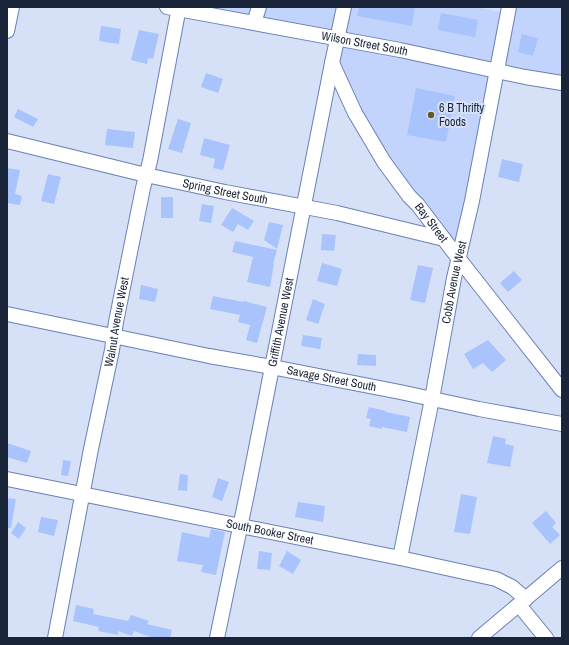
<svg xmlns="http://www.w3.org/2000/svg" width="569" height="645" font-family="'Archivo Narrow',sans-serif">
<rect width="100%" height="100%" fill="#d6e1f8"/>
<g fill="#c2d4fb">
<polygon points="206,7 338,7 332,32"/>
<polygon points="350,7 475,7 502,12 493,64 343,35"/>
<polygon points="514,7 562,7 562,78 503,66"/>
<polygon points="341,45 490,74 467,200 456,246 449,238 449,235 446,234 413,193 371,132 341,70 338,59"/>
</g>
<g fill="#a9c3fc">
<polygon points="359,7 415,7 412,26 357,16"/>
<polygon points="441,13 478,20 475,37 438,30"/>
<polygon points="101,26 121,29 119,44 99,41"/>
<polygon points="139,30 159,34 153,59 148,58 147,64 131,60"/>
<polygon points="522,34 538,38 533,56 518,52"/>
<polygon points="206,73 223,79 218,93 201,87"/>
<polygon points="416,88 455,96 446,142 407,135"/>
<polygon points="18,109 38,119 33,127 14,117"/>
<polygon points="178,119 191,123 182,153 168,149"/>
<polygon points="107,129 135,132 133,148 105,145"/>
<polygon points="204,138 230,145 223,170 213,168 215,159 200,155"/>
<polygon points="502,159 523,164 519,182 498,177"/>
<polygon points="7,168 20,170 15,194 22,196 20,205 7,203"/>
<polygon points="48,174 61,177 54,204 41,201"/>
<rect x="161" y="197" width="12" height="21"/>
<polygon points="202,204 214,206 211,223 199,221"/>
<polygon points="232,208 254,221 248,230 238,224 233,232 221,225"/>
<polygon points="269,222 283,225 277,249 264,240"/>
<polygon points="322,234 336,235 334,251 321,250"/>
<polygon points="235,241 277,250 273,264 274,264 270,287 247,282 253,257 232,252"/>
<polygon points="322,263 342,269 337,286 317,281"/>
<polygon points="418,265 433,268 425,303 410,300"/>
<polygon points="514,271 522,280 508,292 500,283"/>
<polygon points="141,285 158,289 155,302 139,299"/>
<polygon points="213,296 243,302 244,301 267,307 257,343 246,340 250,325 238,322 240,315 210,309"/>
<polygon points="313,299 325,304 318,324 306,320"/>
<polygon points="303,335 322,338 320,349 301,346"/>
<polygon points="488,340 506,360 492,372 483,363 473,369 464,354"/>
<polygon points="358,354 376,355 376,366 357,365"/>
<polygon points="369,407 386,411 386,412 410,417 407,432 382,427 382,429 369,426 371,419 366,418"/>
<polygon points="493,436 506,439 505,444 514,446 510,467 487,463"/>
<polygon points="7,443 31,451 27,463 7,457"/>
<polygon points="63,460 71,461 68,476 61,475"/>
<polygon points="180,474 188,475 187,491 178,490"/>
<polygon points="218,478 229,482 222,501 212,497"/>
<polygon points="461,494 477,497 470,534 454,532"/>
<polygon points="7,498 16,499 11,528 7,528"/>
<polygon points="298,502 325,506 323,522 295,517"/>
<polygon points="546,511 556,523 552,527 560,535 550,544 532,523"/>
<polygon points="41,517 58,520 54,536 38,532"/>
<polygon points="18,522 26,528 19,539 11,533"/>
<polygon points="211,529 225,532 216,575 201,572 203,565 177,561 182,532 209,538"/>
<polygon points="259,551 272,553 270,570 257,569"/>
<polygon points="287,551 301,560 293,574 279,566"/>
<polygon points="76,605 94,609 93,614 128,621 131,615 149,621 147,624 172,630 170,638 150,638 150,637 134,631 132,636 118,631 118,635 98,631 99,627 73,621"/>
</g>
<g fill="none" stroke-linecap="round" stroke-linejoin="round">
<g stroke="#6981b5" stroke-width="16">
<g id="minor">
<path id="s1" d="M167,7L400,50L525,77L562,83"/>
<polyline points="254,23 259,7"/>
<polyline points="7,31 12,7"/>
<path id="s2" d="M332,63L355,113L384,162L409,196L418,205L459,259L562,390"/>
<path id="s3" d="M7,141L146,175L225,192L337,213L444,239"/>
<path id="s4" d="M7,314L209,356L272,367L400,392L479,409L562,424"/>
<path id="s5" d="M7,479L400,558L496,579L512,587L526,599"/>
<path id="s6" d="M400,558L432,399L454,278L472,201L509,7"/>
<polyline points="519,605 546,638"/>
<path id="s7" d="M55,638L91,449L112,350L116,322L143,188L150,161L179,7"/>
<path id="s8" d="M217,638L248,489L332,63L344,7"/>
<polyline points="479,638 562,568"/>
</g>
</g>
<use href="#minor" stroke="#fff" stroke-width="14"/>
</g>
<circle fill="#6b5625" stroke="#d6e1f8" stroke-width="1.5" cx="431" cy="115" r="4"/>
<g text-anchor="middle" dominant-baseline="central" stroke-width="4" stroke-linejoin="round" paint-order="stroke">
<g font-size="12" fill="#1b253a" stroke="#d6e1f8">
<text stroke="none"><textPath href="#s1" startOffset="201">Wilson Street South</textPath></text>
<text stroke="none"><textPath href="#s3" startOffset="224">Spring Street South</textPath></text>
<text stroke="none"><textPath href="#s2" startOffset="189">Bay Street</textPath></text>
<text stroke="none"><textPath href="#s6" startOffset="281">Cobb Avenue West</textPath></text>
<text stroke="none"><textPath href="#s7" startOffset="322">Walnut Avenue West</textPath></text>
<text stroke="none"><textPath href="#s8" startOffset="322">Griffith Avenue West</textPath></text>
<text stroke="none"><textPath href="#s4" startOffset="331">Savage Street South</textPath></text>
<text stroke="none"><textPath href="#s5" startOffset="268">South Booker Street</textPath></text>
</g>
<g font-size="12" fill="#1b253a" stroke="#d6e1f8" text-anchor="start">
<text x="439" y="108">6 B Thrifty<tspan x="439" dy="14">Foods</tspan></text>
</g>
</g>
<rect width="569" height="645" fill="none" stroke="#1b253a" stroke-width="16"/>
</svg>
